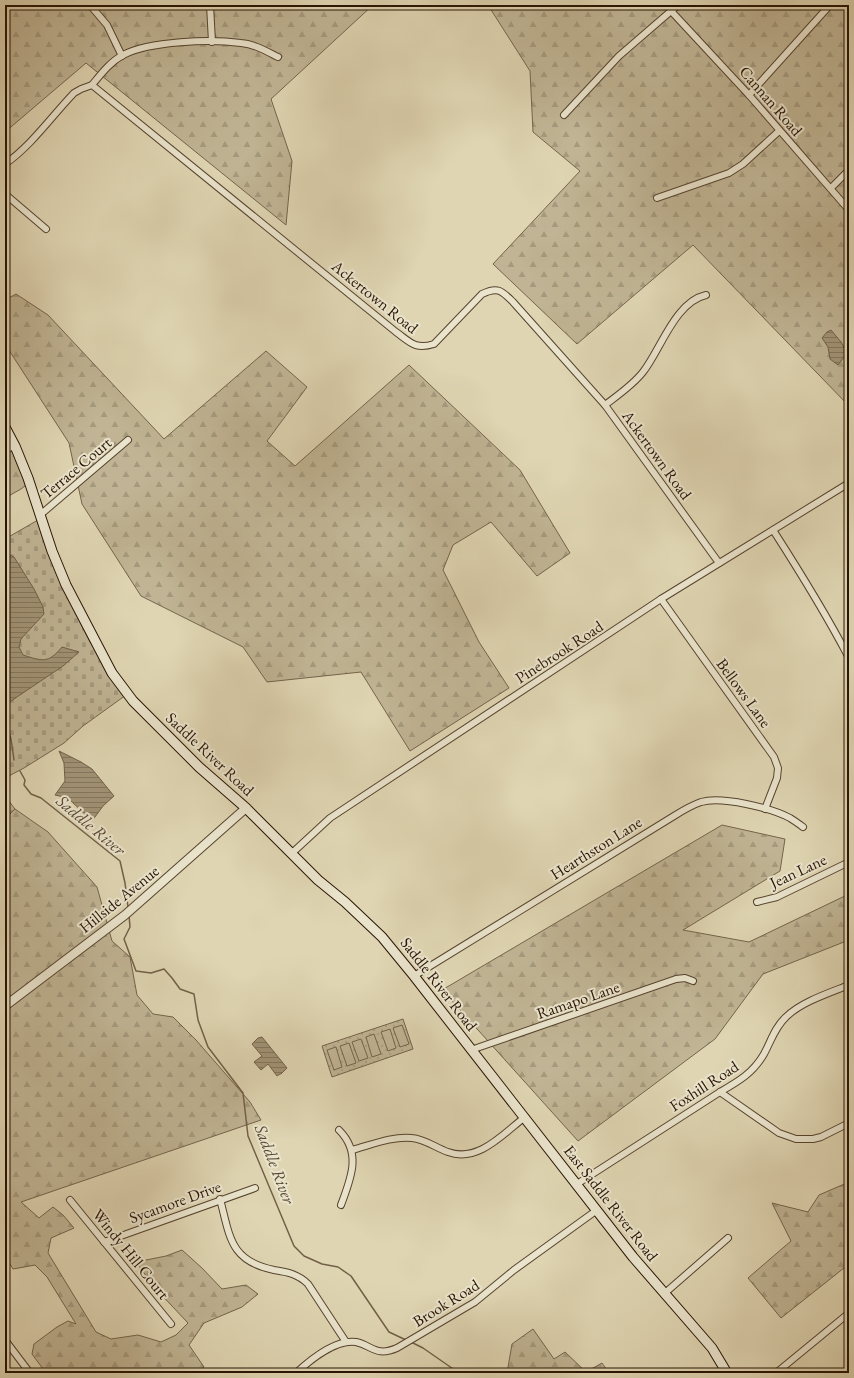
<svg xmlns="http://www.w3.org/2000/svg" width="854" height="1378" font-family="'EB Garamond',serif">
<defs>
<pattern id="forest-firs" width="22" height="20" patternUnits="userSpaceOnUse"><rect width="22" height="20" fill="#c0b494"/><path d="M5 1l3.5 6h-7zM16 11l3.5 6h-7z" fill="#a59a7e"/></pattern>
<pattern id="cemetery-stones" width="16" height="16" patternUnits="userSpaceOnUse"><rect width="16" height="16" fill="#c0b494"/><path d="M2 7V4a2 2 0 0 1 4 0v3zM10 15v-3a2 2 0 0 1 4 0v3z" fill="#a59a7e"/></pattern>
<pattern id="park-dots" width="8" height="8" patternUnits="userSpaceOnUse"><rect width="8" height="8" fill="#c0b494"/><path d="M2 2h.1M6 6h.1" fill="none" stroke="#a59a7e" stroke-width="1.8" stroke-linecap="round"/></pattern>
<pattern id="water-rules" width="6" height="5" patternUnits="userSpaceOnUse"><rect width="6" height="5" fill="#a19376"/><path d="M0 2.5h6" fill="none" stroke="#83775f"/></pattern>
</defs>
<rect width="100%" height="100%" fill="#dfd5b2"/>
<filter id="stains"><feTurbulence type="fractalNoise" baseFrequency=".005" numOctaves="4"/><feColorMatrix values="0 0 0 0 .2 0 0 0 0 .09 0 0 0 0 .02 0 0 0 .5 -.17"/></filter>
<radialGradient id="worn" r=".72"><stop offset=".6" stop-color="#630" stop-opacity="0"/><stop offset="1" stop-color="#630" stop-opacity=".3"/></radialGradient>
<g fill="url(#forest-firs)" stroke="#74644c">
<polygon points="5,5 373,5 271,99 292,161 286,225 86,63 5,132"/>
<polygon points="488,5 849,5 849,406 693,245 577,344 493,264 580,171 533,132 530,71"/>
<polygon points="16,294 48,315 164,439 266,351 307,387 267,441 295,466 409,365 520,470 570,553 537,576 491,522 453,545 443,570 479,642 509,688 410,751 361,672 267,682 243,647 141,596 82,504 69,443 5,344 5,300"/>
<polygon points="5,426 30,482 21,489 5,498"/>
<polygon points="15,809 48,832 97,887 112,941 130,957 137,995 153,1014 173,1017 196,1040 250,1102 261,1120 21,1202 39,1218 53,1207 63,1215 74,1228 51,1238 48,1253 96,1332 111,1339 138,1335 161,1342 176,1335 188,1323 155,1288 136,1262 166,1256 182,1250 202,1268 222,1289 246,1285 258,1294 242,1307 204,1323 189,1345 204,1367 195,1373 46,1373 32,1354 34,1344 57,1327 68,1321 76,1324 47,1277 35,1265 13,1269 5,1256 5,818"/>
<polygon points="722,825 785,839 780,871 683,930 749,942 849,894 849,940 763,974 715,1039 578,1141 442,990"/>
<polygon points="849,1182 849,1264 781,1318 748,1278 791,1241 772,1203 808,1212 819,1195"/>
<polygon points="533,1329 554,1359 565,1352 586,1372 602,1363 609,1373 507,1373 512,1344"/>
</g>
<g fill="url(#cemetery-stones)" stroke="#74644c">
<polygon points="38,520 40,529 55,567 80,622 90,642 126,695 83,726 64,743 24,768 5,778 5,539"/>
<polygon points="5,796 15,809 5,818"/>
</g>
<polygon fill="url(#park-dots)" stroke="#74644c" points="403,1019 413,1049 332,1077 322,1046"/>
<g fill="#c0b494" stroke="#74644c">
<polygon points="402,1025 409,1044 400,1047 393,1028"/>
<polygon points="390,1029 396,1048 388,1051 381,1032"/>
<polygon points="374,1034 381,1054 372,1057 366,1037"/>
<polygon points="361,1039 368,1058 359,1061 352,1042"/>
<polygon points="349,1043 356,1063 347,1066 340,1046"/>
<polygon points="336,1047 342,1067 334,1070 327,1050"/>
</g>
<g fill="url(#water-rules)" stroke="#716048">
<polygon points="831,330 841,342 847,353 838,365 830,359 828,347 822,338 827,332"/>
<path d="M5,553L14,557L34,589L43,607L44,614L21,639L19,647L23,655C42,661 48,664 62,647L79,652L63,666L5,705V646L8,640L5,629Z"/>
<polygon points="59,751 81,762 92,769 114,796 103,806 92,821 68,798 55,795 65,781 64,763"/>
<polygon points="262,1037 287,1068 281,1074 280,1074 277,1076 268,1064 261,1070 254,1062 262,1056 252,1044 258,1038"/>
</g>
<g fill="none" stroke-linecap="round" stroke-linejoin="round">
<g stroke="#716048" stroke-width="1.5">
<polyline points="5,720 11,739 14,760"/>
<polyline points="20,771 25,780 24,785 31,794 41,798 120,861 125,883 128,907"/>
<polyline points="129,915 130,927 124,939 136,971 151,973 164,969 172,978 180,989 194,994 198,1020 208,1047 243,1093 248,1136 294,1246 304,1256 322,1264 338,1267 351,1276 389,1332 406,1340"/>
<polyline points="411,1342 423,1348 459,1373"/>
</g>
<g stroke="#56442f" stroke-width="8">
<g id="minor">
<polyline points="90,5 107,25 122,56"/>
<polyline points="210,5 212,42"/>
<polyline points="672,12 749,95 849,210"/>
<path d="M92,85C101,74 110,62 123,55C150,41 210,39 241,43C254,44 266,51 278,57"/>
<polyline points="749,95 830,5"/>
<polyline points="564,115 619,56 678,5"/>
<path d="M5,164C32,145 51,117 74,93L81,89L92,85L396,332C410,342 415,350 434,344L482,294C498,286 502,291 513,302L605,405L719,563"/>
<polyline points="831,188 849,170"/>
<polyline points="5,194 46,229"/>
<polyline points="657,198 729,173 743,164 779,131"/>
<path d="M605,405C618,395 633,385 643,372C661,349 675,302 706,295"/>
<polyline points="5,451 14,445"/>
<polyline points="40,515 128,440"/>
<path d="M773,530C800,572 826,614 849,658"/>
<polyline points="661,599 774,757 778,768 777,778 765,809"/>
<polyline points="291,854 330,818 661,599 849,483"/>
<polyline points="757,902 777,897 849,862"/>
<path d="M414,976L674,816C682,811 692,805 701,802C722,796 771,808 790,818C795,821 799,824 803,827"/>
<polyline points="471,1050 676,979 685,978 693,981"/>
<polyline points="720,1092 779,1133 796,1139 813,1139 821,1137 849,1123"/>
<path d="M339,1130C362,1153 351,1178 341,1205"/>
<path d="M352,1150C371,1145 392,1136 412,1138C425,1139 436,1148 448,1152C478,1163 503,1134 525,1117"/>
<path d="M577,1184L720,1092C739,1081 753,1073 764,1054C771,1041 775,1027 786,1017C801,1002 829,993 849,985"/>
<path d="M220,1199C230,1237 230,1261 274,1270C287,1272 298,1274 308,1284L346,1342"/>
<polyline points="70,1200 171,1324"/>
<polyline points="104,1242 255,1188"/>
<polyline points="665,1293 728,1238"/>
<polyline points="5,1340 30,1373"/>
<path d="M296,1373C310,1360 336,1339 356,1342C373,1346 376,1357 397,1348L475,1302L514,1270L597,1210"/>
<polyline points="776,1373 849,1313"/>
</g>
</g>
<g stroke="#56442f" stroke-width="10">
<polyline id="tertiary" points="5,1006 125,915 246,808"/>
</g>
<g stroke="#281403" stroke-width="11">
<polyline id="secondary" points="5,427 15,446 28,478 52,551 66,585 112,673 133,701 199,767 246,808 318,880 345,902 382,937 414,976 633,1257 712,1348 727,1373"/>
</g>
<use href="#minor" stroke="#eae4cd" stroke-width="6"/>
<use href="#tertiary" stroke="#eae4cd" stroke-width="8"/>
<use href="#secondary" stroke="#eae4cd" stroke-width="9"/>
</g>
<g text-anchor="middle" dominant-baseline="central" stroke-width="4" stroke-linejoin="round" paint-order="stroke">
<g font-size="16" fill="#281403" stroke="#eae4cd">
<text transform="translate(771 101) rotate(49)">Cannan Road</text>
<text transform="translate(375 297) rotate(39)">Ackertown Road</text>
<text transform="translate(657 455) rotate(54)">Ackertown Road</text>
<text transform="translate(76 468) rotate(-40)">Terrace Court</text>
<text transform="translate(559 652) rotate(-33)">Pinebrook Road</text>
<text transform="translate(744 693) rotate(54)">Bellows Lane</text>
<text transform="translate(210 754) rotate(43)">Saddle River Road</text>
<text transform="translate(596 848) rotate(-32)">Hearthston Lane</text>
<text transform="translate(798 871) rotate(-25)">Jean Lane</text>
<text transform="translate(119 899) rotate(-39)">Hillside Avenue</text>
<text transform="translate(439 984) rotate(52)">Saddle River Road</text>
<text transform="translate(578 1000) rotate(-19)">Ramapo Lane</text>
<text transform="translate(704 1086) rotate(-33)">Foxhill Road</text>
<text transform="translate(175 1202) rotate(-20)">Sycamore Drive</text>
<text transform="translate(611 1203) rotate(52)">East Saddle River Road</text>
<text transform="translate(131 1254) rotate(51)">Windy Hill Court</text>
<text transform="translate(446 1303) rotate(-32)">Brook Road</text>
</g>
<g font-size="17" font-style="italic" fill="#584731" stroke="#eae4cd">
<text transform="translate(91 825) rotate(40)">Saddle River</text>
<text transform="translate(275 1164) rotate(69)">Saddle River</text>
</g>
</g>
<rect width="854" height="1378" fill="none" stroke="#dfd5b2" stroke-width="20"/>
<rect x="6" y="6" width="842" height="1366" fill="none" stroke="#281403" stroke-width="2"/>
<rect x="10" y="10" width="834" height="1358" fill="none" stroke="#281403"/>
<rect width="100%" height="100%" filter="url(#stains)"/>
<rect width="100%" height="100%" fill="url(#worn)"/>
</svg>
